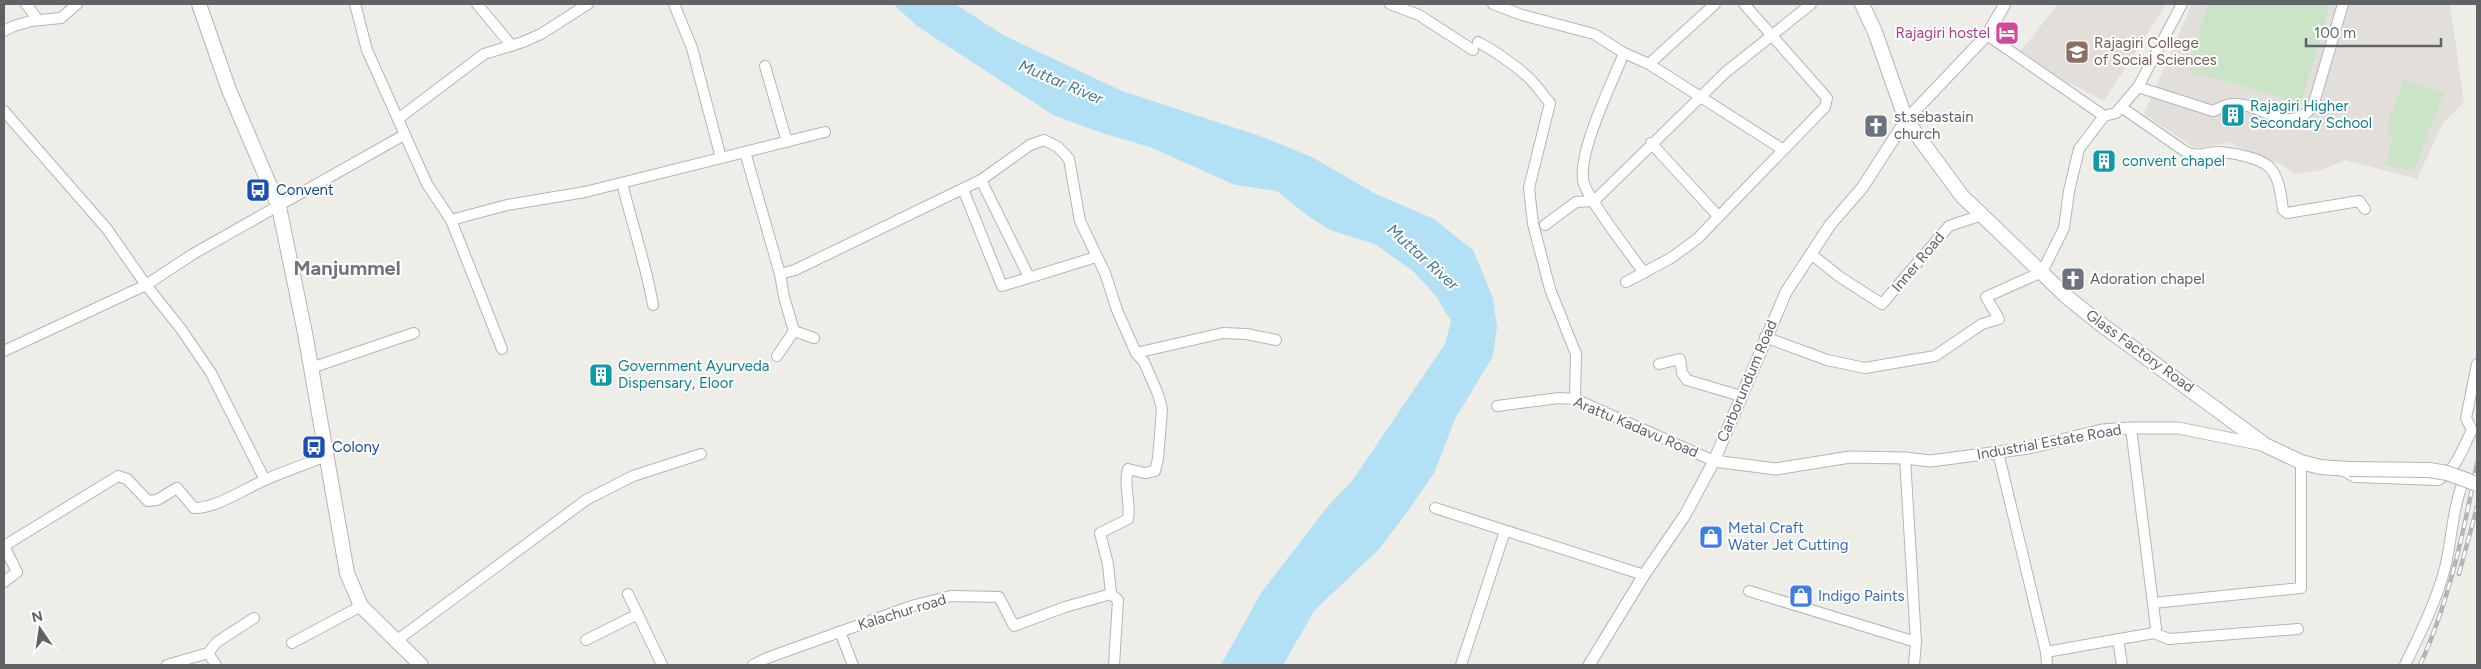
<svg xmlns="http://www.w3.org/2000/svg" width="2481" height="669" font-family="Figtree,sans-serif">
<rect width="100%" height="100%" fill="#efede8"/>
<g fill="#e2ded9">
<polygon points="2058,4 2166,4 2104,101 2017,56"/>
<polygon points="2192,4 2450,4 2464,102 2443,123 2417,179 2345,160 2319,171 2295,174 2282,165 2229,143 2195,148 2144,114"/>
</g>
<g fill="#cbe4c8">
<polygon points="2208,4 2330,4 2301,103 2188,71"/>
<polygon points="2404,80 2444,93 2413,171 2385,165 2392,139 2386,128"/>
</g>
<polygon fill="#b2e1f6" points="893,4 955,4 1005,36 1122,91 1260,136 1312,157 1374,193 1434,219 1473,250 1493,298 1497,327 1493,356 1455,419 1434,473 1408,511 1380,548 1314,611 1283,665 1221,665 1261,593 1328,506 1352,481 1445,344 1451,321 1436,296 1414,272 1375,244 1330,230 1305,214 1277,191 1235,185 1150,147 1102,133 1053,115 917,26"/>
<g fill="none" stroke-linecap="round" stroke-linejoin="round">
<g stroke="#b3b5b8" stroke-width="12">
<g id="minor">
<polyline points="26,4 38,20"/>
<polyline points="355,4 367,50 427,184 451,220 502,349"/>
<polyline points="477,4 512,46"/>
<polyline points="674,4 692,48 721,158"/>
<polyline points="1390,4 1419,15 1473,50"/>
<polyline points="1493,4 1522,15 1594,34 1624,53 1649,64 1782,149"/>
<polyline points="4,31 14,26 31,21 61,18 77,4"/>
<polyline points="1987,35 2104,116 2116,113 2138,87 2182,4"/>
<path d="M1478,42C1495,51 1512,63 1527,76C1535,83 1542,94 1550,103L1529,188L1533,224L1550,289L1576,354L1575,399"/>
<path d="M1624,53C1612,83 1579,149 1583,180C1585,196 1632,256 1644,273"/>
<polyline points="1649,64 1715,4"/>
<polyline points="765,66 787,142"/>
<path d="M2138,87L2213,111C2219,109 2226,104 2232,104C2263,102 2287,138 2313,106L2343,4"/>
<path d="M2121,107L2186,152C2198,157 2204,153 2216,152C2230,152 2263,158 2271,169C2280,180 2281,197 2283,210L2287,213L2359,201L2365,209"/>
<polyline points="4,111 107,229 146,285 181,329 211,373 265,480"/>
<polyline points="398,119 484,54 523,42 541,34 588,4"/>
<polyline points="1651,143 1718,216"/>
<polyline points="745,152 780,274"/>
<polyline points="981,180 1029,277"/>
<path d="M622,183C632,224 646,264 653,305"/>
<polyline points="963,189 1002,286 1096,257"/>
<polyline points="451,220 507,205 585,192 825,132"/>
<polyline points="1545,225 1576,202 1594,201 1726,72 1811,4"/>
<polyline points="1811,254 1840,277 1882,304 1949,226 1982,215"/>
<polyline points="1626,282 1671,258 1697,239 1825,107 1827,98 1744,4"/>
<polyline points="794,331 814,338"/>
<polyline points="1765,337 1827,360 1865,368 1935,356 1982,324 1999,319 1986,297 2042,272 2064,228 2069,191 2079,149 2104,116"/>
<polyline points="4,351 146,285 193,254 404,135"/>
<polyline points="1136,353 1223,333 1246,334 1276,340"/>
<path d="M777,356L794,331L784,297L780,274L795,270L981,180L1030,145L1044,140L1058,147L1069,159L1080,221L1105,273L1117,310L1136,353L1144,362L1158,394L1162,409L1158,459L1155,471L1145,473L1128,469C1123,486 1131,501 1128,519L1100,533L1108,564L1111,594"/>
<polyline points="1659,364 1680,359 1682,373 1687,380 1741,396"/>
<polyline points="311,368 414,333"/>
<polyline points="1497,406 1559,398 1575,399 1714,461"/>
<polyline points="1998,452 2046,652 2154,633 2156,628 2131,428"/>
<polyline points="1905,458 1916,642 1914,665"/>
<path d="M2340,469L2355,477L2438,480C2456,471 2463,447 2472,430L2466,418L2477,364"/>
<polyline points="1435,508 1644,575"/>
<path d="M4,546L118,476L127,479L148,501L157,500L177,488L194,508C215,509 246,488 265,480C285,471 306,464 326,456"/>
<polyline points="4,546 17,572 4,582"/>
<polyline points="1749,591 1916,642"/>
<polyline points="628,594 662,665"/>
<polyline points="2153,603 2301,588 2301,462"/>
<polyline points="840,632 853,665"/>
<polyline points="2154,633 2169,639 2298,629"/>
<polyline points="2118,639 2122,665"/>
<polyline points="586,640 638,614"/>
<polyline points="396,641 586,500 633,476 701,454"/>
<polyline points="292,643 361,606"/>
<polyline points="2046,652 2047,665"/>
<polyline points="208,653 216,665"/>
<polyline points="167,665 208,653 217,642 254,618"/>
<polyline points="753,665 767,658 915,605 951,596 999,597 1014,626 1065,607 1111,594 1118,600 1114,665"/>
<polyline points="1461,665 1505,531"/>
<path d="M2405,665C2420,634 2436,602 2445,568C2452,540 2452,511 2462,485"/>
</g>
</g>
<g stroke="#b3b5b8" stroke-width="13">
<g id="tertiary">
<polyline points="1714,461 1776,469 1850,457 1905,458 1931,461 2029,448 2102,430 2131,428 2178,428 2263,445"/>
<polyline points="1589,665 1644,575 1685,515 1714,461 1786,292 1830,225 1862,188 1906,120 1987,35 2005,4"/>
</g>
</g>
<g stroke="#b2b5b8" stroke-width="16">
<g id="secondary">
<polyline points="199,4 229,90 279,207 305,333 347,573 361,606 421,665"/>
<polyline points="1862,4 1875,32 1906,120 1962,196 2067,297 2098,322 2265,445 2301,462 2320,467 2349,469"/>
</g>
</g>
<use href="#minor" stroke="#fff" stroke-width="10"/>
<use href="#tertiary" stroke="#fff" stroke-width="11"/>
<use href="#secondary" stroke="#fff" stroke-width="14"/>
<g stroke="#b3b4b4" stroke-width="4.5">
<g id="rail">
<polyline points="2459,574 2477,507"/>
<path d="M2420,665C2449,602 2464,531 2477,463"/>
</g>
</g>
<use href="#rail" stroke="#fff" stroke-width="2.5" stroke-dasharray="8" stroke-linecap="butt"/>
<g stroke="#b2b5b8" stroke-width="16" stroke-linecap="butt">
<polyline id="secondary-bridge" points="2349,469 2429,470 2447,473 2477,484"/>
</g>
<use href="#secondary-bridge" stroke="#fff" stroke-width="14"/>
</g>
<defs>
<g id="hotel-square" transform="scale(1.25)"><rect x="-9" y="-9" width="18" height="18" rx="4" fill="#d1479c" stroke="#fff"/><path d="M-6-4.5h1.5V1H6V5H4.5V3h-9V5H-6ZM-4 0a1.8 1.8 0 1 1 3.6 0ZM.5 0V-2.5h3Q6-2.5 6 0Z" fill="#fff"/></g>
<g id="university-square" transform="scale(1.25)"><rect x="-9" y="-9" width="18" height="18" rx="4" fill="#8d6e63" stroke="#fff"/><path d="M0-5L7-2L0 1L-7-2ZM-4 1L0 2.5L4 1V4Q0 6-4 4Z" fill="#fff"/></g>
<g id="building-square" transform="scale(1.25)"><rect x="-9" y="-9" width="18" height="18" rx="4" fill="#0f9aa8" stroke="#fff"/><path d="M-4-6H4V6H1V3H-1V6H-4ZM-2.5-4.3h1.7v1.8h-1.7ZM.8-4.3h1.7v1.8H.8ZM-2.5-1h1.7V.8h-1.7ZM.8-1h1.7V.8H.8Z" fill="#fff"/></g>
<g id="church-square" transform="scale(1.25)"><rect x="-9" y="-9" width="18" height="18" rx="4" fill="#6b7280" stroke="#fff"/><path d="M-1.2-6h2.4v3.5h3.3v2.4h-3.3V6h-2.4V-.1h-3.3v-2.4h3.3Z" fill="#fff"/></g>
<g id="bus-square" transform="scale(1.25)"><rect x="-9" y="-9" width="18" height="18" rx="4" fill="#1a4fb4" stroke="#fff"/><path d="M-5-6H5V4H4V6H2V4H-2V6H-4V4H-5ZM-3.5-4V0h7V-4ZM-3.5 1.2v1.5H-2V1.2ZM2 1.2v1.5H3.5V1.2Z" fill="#fff"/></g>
<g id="shop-square" transform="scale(1.25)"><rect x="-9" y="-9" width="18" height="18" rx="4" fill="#3f7fe0" stroke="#fff"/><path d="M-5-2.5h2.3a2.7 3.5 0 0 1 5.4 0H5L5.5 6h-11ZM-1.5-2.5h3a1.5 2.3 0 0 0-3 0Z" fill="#fff"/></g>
</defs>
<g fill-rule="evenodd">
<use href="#hotel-square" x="2007" y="33"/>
<use href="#university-square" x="2077" y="52"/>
<use href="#building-square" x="2233" y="115"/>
<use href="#church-square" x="1876" y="126"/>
<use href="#building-square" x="2104" y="161"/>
<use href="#bus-square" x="258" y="190"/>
<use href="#church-square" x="2073" y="279"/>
<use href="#building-square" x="601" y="375"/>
<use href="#bus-square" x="314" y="447"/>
<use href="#shop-square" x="1711" y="537"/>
<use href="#shop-square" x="1801" y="596"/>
</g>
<g text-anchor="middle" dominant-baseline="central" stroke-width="4" stroke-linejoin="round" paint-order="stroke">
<g font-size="15" fill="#b23c85" stroke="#fff" text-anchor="end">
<text x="1990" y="33">Rajagiri hostel</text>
</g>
<g font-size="15" fill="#785e54" stroke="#fff" text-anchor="start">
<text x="2094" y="43">Rajagiri College<tspan x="2094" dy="17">of Social Sciences</tspan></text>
</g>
<g font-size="15" fill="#0d838f" stroke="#fff" text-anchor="start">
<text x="2250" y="106">Rajagiri Higher<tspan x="2250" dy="17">Secondary School</tspan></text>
<text x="2122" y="161">convent chapel</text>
<text x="618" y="366">Government Ayurveda<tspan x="618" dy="17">Dispensary, Eloor</tspan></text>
</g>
<g font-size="15" fill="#5b616d" stroke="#fff" text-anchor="start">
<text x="1894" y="117">st.sebastain<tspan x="1894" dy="17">church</tspan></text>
<text x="2090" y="279">Adoration chapel</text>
</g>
<g font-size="15" fill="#164399" stroke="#fff" text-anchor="start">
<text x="276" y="190">Convent</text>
<text x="332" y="447">Colony</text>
</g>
<g font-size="15" fill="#5f6366" stroke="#fff">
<text transform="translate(1918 262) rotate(-50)">Inner Road</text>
<text transform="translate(2140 351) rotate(36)">Glass Factory Road</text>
<text transform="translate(1747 381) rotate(-67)">Carborundum Road</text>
<text transform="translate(1636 427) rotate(23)">Arattu Kadavu Road</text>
<text transform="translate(2049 442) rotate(-10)">Industrial Estate Road</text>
<text transform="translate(902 612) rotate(-17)">Kalachur road</text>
</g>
<g font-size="15" fill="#366cbe" stroke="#fff" text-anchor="start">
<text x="1728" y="528">Metal Craft<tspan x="1728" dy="17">Water Jet Cutting</tspan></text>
<text x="1818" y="596">Indigo Paints</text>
</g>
<g font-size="16" font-style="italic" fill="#487896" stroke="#fff">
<text transform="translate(1061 82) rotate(23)">Muttar River</text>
<text transform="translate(1423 257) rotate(42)">Muttar River</text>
</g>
<g font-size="20" font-weight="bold" fill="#707578" stroke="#fff">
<text x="347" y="268">Manjummel</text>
</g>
</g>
<rect width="2481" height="669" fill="none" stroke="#5f6366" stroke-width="10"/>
<g transform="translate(40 629) rotate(347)" stroke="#ffffff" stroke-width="4" paint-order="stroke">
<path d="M0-4L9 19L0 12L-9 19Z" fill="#5f6366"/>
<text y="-8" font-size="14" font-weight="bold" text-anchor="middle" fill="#5f6366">N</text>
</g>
<path d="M2306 38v8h135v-8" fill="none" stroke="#5f6366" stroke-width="2.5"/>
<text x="2314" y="38" font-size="15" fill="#5f6366" stroke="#ffffff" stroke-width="4" paint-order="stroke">100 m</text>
</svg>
